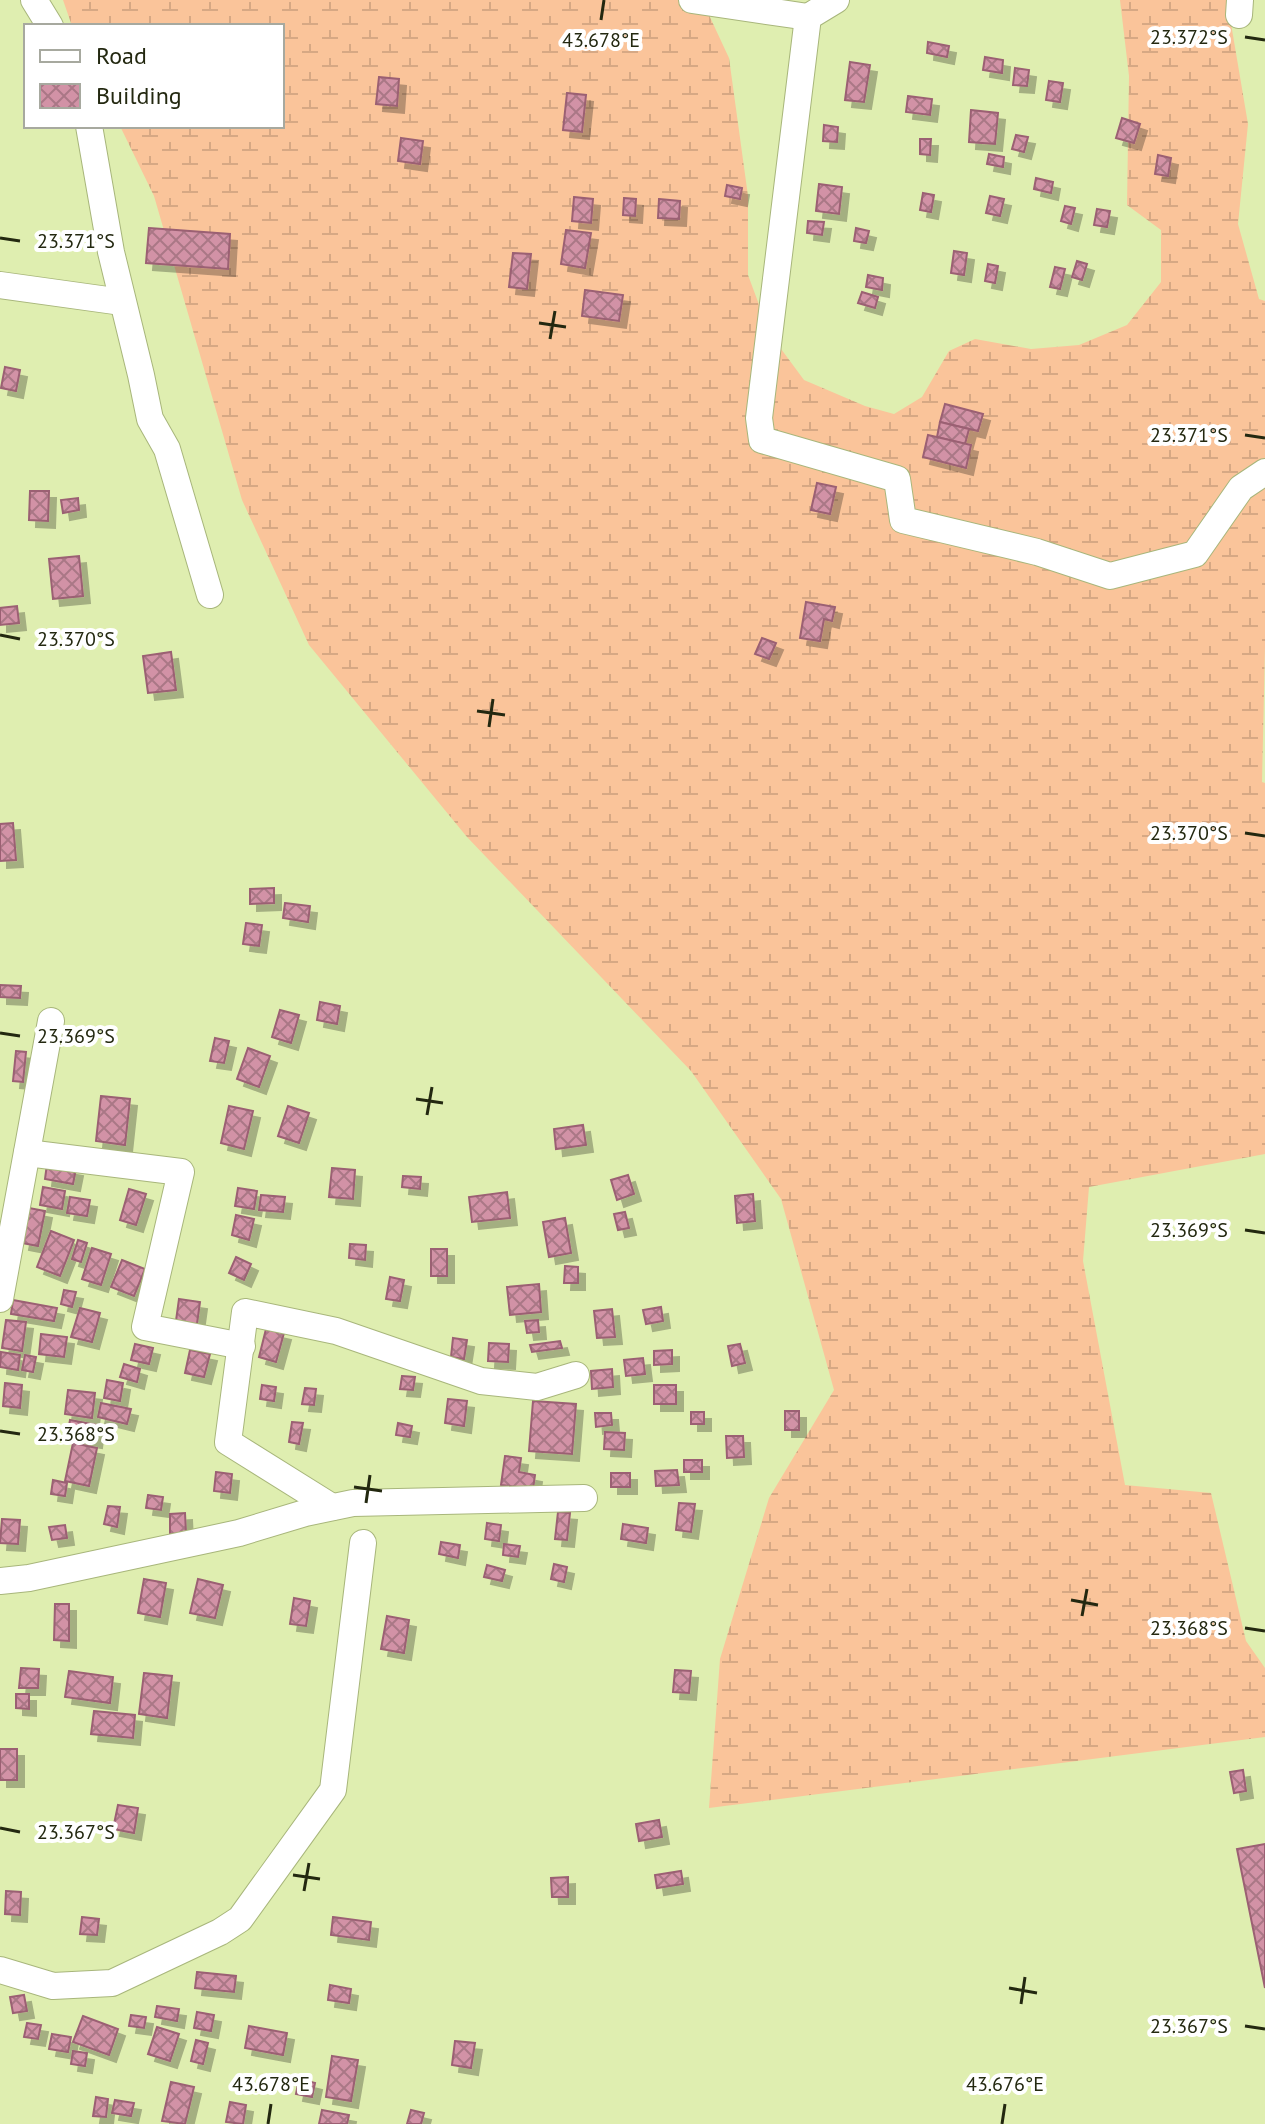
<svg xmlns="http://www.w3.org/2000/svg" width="1265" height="2124" font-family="'PT Sans',sans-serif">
<defs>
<pattern id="wetland-marsh" width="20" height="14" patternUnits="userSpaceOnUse" patternTransform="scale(2)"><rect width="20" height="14" fill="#fac49a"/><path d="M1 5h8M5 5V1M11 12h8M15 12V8" fill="none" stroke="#d6a884"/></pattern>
<pattern id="building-cross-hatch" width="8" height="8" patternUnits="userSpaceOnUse" patternTransform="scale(2)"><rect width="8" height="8" fill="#d292a6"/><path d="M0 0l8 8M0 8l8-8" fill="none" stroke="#aa7786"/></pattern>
<filter id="shadow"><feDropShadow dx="7" dy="7" stdDeviation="0" flood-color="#0004"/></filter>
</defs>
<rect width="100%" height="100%" fill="#dfeeb0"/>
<polygon fill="url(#wetland-marsh)" points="63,0 702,0 729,58 748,196 748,275 770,334 804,380 865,406 894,414 922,397 949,351 975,339 1031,349 1079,345 1127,325 1161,282 1161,230 1127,205 1129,76 1120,0 1227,0 1248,124 1238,224 1259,299 1265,301 1265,647 1262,782 1265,783 1265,1154 1089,1187 1083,1261 1125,1485 1211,1493 1246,1641 1265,1668 1265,1737 709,1808 720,1659 769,1498 834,1390 781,1199 691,1071 467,837 309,645 242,500 154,196 120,126 282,126 282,26 72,26"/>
<g fill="url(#building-cross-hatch)" stroke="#9b6073" stroke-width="2" filter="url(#shadow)">
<polygon points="928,42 949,46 947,57 927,53"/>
<polygon points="985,57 1003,60 1002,73 983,70"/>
<polygon points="850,62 870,65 864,102 845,100"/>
<polygon points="1015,68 1029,70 1027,86 1013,85"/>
<polygon points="379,77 399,79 397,106 376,104"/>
<polygon points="1049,81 1063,83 1060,102 1046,100"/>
<polygon points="567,93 586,95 582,132 563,130"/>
<polygon points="908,96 932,99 930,115 906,112"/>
<polygon points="971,110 998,113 995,144 969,142"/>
<polygon points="1122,118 1140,124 1134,143 1116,138"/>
<polygon points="824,125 838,127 837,142 823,141"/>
<polygon points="1016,135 1028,137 1024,152 1012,149"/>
<polygon points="401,138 423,141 420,164 398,161"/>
<polygon points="920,139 931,139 930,155 920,154"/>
<polygon points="989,154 1004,157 1003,167 987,164"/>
<polygon points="1158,155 1171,158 1168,176 1155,174"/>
<polygon points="1036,178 1053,182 1051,193 1034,189"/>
<polygon points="819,184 842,187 839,214 816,211"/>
<polygon points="727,185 742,188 740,199 725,196"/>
<polygon points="923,193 934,195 931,212 920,210"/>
<polygon points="990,196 1004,199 1000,216 986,213"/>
<polygon points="574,197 593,199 591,223 572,221"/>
<polygon points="624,198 636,199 635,216 623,215"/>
<polygon points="659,199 680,201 679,219 658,218"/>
<polygon points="1065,206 1075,208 1071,224 1061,221"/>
<polygon points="1097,209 1110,211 1107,227 1094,225"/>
<polygon points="808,221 824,222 822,235 807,233"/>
<polygon points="149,228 230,234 228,269 146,263"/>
<polygon points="856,228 869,231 866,243 854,241"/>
<polygon points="566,230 591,233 585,268 561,264"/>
<polygon points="954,251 967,253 964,275 951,273"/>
<polygon points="513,253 531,254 527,289 509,287"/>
<polygon points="1077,261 1087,264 1082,280 1072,277"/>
<polygon points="988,264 998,266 995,283 985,281"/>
<polygon points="1055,267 1065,269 1060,289 1050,287"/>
<polygon points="868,275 883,278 882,290 866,287"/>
<polygon points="585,290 623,295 619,321 582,316"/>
<polygon points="862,292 878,297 875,308 858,303"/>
<polygon points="5,367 20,370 16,391 1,388"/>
<polygon points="945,404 983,414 978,431 940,422"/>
<polygon points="940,422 969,429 965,444 937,437"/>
<polygon points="928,435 971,445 966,468 923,457"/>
<polygon points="817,483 836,487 830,514 811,510"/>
<polygon points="30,491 49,491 48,521 29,520"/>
<polygon points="78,498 79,510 63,513 61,500"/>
<polygon points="79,556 83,596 53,599 49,559"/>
<polygon points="806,602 835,607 832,621 824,619 820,641 800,638"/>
<polygon points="17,606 19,623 0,625 0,608"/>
<polygon points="762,638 776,643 769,659 755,654"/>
<polygon points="171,652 176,690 148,693 143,656"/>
<polygon points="13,823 16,860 0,861 0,824"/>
<polygon points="274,888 274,903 250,904 250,889"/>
<polygon points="285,903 310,906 308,922 283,918"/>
<polygon points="246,923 262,925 259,946 243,944"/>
<polygon points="0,985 21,986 20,998 0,997"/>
<polygon points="320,1002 340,1006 337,1024 317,1020"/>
<polygon points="280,1010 299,1015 291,1043 272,1037"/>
<polygon points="215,1038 229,1041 224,1063 210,1061"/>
<polygon points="248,1048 270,1056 259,1087 237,1079"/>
<polygon points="16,1051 26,1052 23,1082 13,1081"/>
<polygon points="101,1096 130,1099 125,1145 96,1141"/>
<polygon points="229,1106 253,1111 244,1149 221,1143"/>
<polygon points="288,1106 309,1113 299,1143 278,1136"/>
<polygon points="583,1125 586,1145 556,1149 554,1129"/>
<polygon points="47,1164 76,1169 73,1184 45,1179"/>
<polygon points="332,1168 355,1170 353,1199 329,1197"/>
<polygon points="628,1175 634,1194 617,1200 611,1180"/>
<polygon points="403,1176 421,1177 420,1189 402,1187"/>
<polygon points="43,1187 65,1191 62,1209 40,1205"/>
<polygon points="238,1188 257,1191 254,1209 235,1206"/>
<polygon points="129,1189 146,1194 136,1225 120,1220"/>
<polygon points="507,1192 510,1218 472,1222 469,1197"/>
<polygon points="753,1194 755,1221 737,1223 735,1196"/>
<polygon points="261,1195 285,1197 283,1212 259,1210"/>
<polygon points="70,1197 90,1200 87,1216 67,1213"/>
<polygon points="29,1208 45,1211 38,1246 22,1243"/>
<polygon points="625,1212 629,1228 618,1230 614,1214"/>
<polygon points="236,1215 254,1219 249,1240 232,1235"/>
<polygon points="565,1218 571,1253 549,1257 543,1222"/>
<polygon points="51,1231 74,1240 60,1276 37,1267"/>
<polygon points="78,1240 87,1243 81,1262 72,1259"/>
<polygon points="350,1244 366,1245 365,1260 349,1258"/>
<polygon points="92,1248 111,1254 101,1285 82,1279"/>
<rect x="431" y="1249" width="16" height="27"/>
<polygon points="236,1257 251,1264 244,1280 229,1273"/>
<polygon points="122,1260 145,1269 134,1296 111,1287"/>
<polygon points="565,1266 578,1267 578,1283 564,1283"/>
<polygon points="390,1277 404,1280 400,1301 386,1299"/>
<polygon points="539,1284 541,1312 510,1315 507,1287"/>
<polygon points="64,1290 76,1292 72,1307 61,1304"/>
<polygon points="179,1299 200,1302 196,1331 175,1328"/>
<polygon points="13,1300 57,1308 54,1321 11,1314"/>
<polygon points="661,1307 663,1321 646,1324 643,1310"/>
<polygon points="80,1308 100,1313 92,1342 71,1337"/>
<polygon points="612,1309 615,1337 597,1338 594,1311"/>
<polygon points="6,1320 26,1322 22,1351 2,1348"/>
<polygon points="538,1320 539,1332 527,1333 525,1321"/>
<polygon points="266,1329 284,1333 276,1362 259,1357"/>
<polygon points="41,1334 67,1337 64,1357 39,1354"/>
<polygon points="453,1338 467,1340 464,1359 451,1357"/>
<polygon points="560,1341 562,1348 532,1352 530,1345"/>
<polygon points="489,1343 509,1344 508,1362 488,1361"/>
<polygon points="135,1344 153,1348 149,1364 131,1360"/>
<polygon points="740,1344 745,1363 732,1366 728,1346"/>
<polygon points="190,1350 210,1354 204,1377 185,1373"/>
<polygon points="672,1350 672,1364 654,1365 654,1351"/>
<polygon points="1,1352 20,1355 18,1370 0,1367"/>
<polygon points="25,1355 36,1357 33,1372 22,1370"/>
<polygon points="643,1358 645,1374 626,1376 624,1360"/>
<polygon points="124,1364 140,1369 137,1382 120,1377"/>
<polygon points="612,1369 613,1387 592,1389 591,1371"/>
<polygon points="402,1376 415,1377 413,1390 400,1389"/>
<polygon points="107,1380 123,1383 120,1401 104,1398"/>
<polygon points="5,1383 22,1385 20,1408 3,1406"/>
<polygon points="262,1385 276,1387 274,1401 260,1399"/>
<rect x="654" y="1385" width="22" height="19"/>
<polygon points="305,1388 316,1389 314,1405 302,1404"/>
<polygon points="68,1390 95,1393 92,1418 65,1414"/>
<polygon points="448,1399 467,1401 464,1426 445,1423"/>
<polygon points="533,1401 576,1404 572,1454 529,1451"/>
<polygon points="101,1403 131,1409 127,1424 98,1417"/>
<rect x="785" y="1411" width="14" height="19"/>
<rect x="691" y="1412" width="13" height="12"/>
<polygon points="595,1413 611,1413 612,1425 596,1427"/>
<polygon points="70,1420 97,1425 95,1441 67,1437"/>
<polygon points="292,1422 303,1423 299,1444 289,1442"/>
<polygon points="398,1423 412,1426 410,1437 396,1435"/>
<polygon points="605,1432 625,1433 624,1450 604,1449"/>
<polygon points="726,1436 743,1436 744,1457 727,1458"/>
<polygon points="73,1443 97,1448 89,1486 65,1481"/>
<polygon points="505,1456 521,1458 519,1472 535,1475 533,1489 501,1485"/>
<rect x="684" y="1460" width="18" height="12"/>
<polygon points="677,1470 679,1485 656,1486 655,1471"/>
<polygon points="216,1472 232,1474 230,1493 214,1491"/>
<rect x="611" y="1473" width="19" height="14"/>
<polygon points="53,1480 67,1483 65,1496 51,1494"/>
<polygon points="148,1495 163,1497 161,1510 146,1508"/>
<polygon points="679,1503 695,1504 691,1532 676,1530"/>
<polygon points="108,1506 120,1507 117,1527 104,1524"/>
<polygon points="558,1512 570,1513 567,1540 555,1539"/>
<polygon points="185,1513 186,1533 170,1534 170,1514"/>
<polygon points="2,1519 20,1520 18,1544 0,1543"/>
<polygon points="487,1523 501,1525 499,1541 485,1539"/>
<polygon points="623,1524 648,1528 646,1543 621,1539"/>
<polygon points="65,1525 67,1538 52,1540 49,1527"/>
<polygon points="441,1542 460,1545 458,1558 439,1554"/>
<polygon points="504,1544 520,1546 518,1557 503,1555"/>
<polygon points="554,1564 567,1567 564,1582 551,1579"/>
<polygon points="487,1565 505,1570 502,1581 484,1577"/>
<polygon points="144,1579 166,1583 160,1617 138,1613"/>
<polygon points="198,1579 223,1585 215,1618 190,1613"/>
<polygon points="294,1598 310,1601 306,1626 290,1624"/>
<polygon points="55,1604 69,1604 69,1641 54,1640"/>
<polygon points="387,1616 409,1620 404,1653 381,1649"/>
<polygon points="21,1668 39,1669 38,1688 19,1688"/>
<polygon points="675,1670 691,1671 689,1693 673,1692"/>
<polygon points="69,1671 113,1677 110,1703 65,1697"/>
<polygon points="144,1673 172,1676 167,1718 139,1714"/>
<polygon points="16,1694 29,1694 29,1709 16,1708"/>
<polygon points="94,1711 135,1715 133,1738 91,1734"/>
<rect x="0" y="1749" width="17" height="31"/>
<polygon points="1243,1770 1246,1791 1234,1793 1230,1772"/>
<polygon points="118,1805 138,1808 134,1833 113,1829"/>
<polygon points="659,1820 662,1837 639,1841 636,1824"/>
<polygon points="1265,1844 1265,1988 1237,1849"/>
<polygon points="681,1871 683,1884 657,1888 655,1875"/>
<polygon points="568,1877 568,1897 552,1897 551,1878"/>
<polygon points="6,1891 21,1892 20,1915 5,1914"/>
<polygon points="82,1917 99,1919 97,1935 80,1934"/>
<polygon points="333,1917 371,1922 369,1940 331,1935"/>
<polygon points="197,1972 236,1976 234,1992 195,1988"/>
<polygon points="330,1985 351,1989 349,2003 328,2000"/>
<polygon points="24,1995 27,2011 13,2013 10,1997"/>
<polygon points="157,2006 179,2009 177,2021 155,2017"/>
<polygon points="197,2012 214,2015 211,2031 194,2028"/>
<polygon points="131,2015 146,2017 144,2028 129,2026"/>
<polygon points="83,2016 118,2029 109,2055 73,2042"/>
<polygon points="27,2023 41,2025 38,2039 24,2037"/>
<polygon points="249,2026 287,2033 283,2055 245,2048"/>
<polygon points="157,2027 179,2034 170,2061 148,2054"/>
<polygon points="52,2034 71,2037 68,2052 49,2049"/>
<polygon points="196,2040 208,2043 203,2064 191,2061"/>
<polygon points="455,2041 475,2043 471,2068 452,2065"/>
<polygon points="73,2051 87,2053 85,2066 71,2064"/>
<polygon points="332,2056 358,2060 351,2101 326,2097"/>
<polygon points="299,2079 315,2083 312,2097 296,2094"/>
<polygon points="171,2082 194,2087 185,2124 162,2121"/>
<polygon points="96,2097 108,2099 106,2117 93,2116"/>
<polygon points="115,2100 134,2103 131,2116 112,2113"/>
<polygon points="230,2102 246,2105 243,2124 226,2122"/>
<polygon points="322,2110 349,2115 347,2124 319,2124"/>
<polygon points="411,2110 424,2113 421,2124 407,2124"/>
</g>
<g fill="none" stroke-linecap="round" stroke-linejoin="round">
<g stroke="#a8b67b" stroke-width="28">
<g id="minor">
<polyline points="34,0 50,26"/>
<polyline points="692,0 808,17"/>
<polyline points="836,0 808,17 759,418 762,440 897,479 903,520 1037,552 1110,576 1195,554 1241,488 1265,472"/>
<polyline points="1239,15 1240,0"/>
<polyline points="89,126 111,252 141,375 150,419 167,449 210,595"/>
<polyline points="0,285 122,302"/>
<polyline points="27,1153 181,1172 145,1327 242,1346"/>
<polyline points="0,1299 51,1021"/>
<polyline points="332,1507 228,1442 245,1312 336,1331 481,1381 537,1387 576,1375"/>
<polyline points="0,1581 29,1578 239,1533 305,1513 353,1503 584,1498"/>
<polyline points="0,1970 53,1986 112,1983 220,1932 240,1919 333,1790 363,1543"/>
</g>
</g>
<use href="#minor" stroke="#fff" stroke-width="26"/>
</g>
<path fill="none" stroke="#232810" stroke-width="3" d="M601,20L604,0M1245,37L1265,40M0,238L20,241M539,323L566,327M550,339L555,311M1245,435L1265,438M0,635L20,639M477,711L505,715M489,727L493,699M1245,833L1265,836M0,1033L20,1036M416,1099L443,1103M427,1115L432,1087M1245,1230L1265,1233M0,1431L20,1434M354,1487L382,1491M366,1503L370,1475M1071,1600L1098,1605M1082,1616L1087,1589M1245,1628L1265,1631M0,1828L20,1832M293,1875L320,1879M304,1891L309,1863M1009,1988L1037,1993M1021,2004L1025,1977M1245,2026L1265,2029M268,2124L271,2104M1002,2124L1005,2104"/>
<g font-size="20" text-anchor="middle" fill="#232810" stroke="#fff" stroke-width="8" stroke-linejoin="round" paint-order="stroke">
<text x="1189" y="44">23.372°S</text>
<text x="601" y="47">43.678°E</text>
<text x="76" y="248">23.371°S</text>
<text x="1189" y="442">23.371°S</text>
<text x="76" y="646">23.370°S</text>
<text x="1189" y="840">23.370°S</text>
<text x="76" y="1043">23.369°S</text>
<text x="1189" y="1237">23.369°S</text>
<text x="76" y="1441">23.368°S</text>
<text x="1189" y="1635">23.368°S</text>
<text x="76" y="1839">23.367°S</text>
<text x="1189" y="2033">23.367°S</text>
<text x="271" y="2091">43.678°E</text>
<text x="1005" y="2091">43.676°E</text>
</g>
<rect x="24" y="24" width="260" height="104" fill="#ffffff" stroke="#a7a99f" stroke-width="2"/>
<rect x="40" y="50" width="40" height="12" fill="#ffffff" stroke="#a7a99f" stroke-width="2"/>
<text x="96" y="64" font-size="24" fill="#232810">Road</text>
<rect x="40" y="84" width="40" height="24" fill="url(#building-cross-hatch)" stroke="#a7a99f" stroke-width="2"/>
<text x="96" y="104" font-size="24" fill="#232810">Building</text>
</svg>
